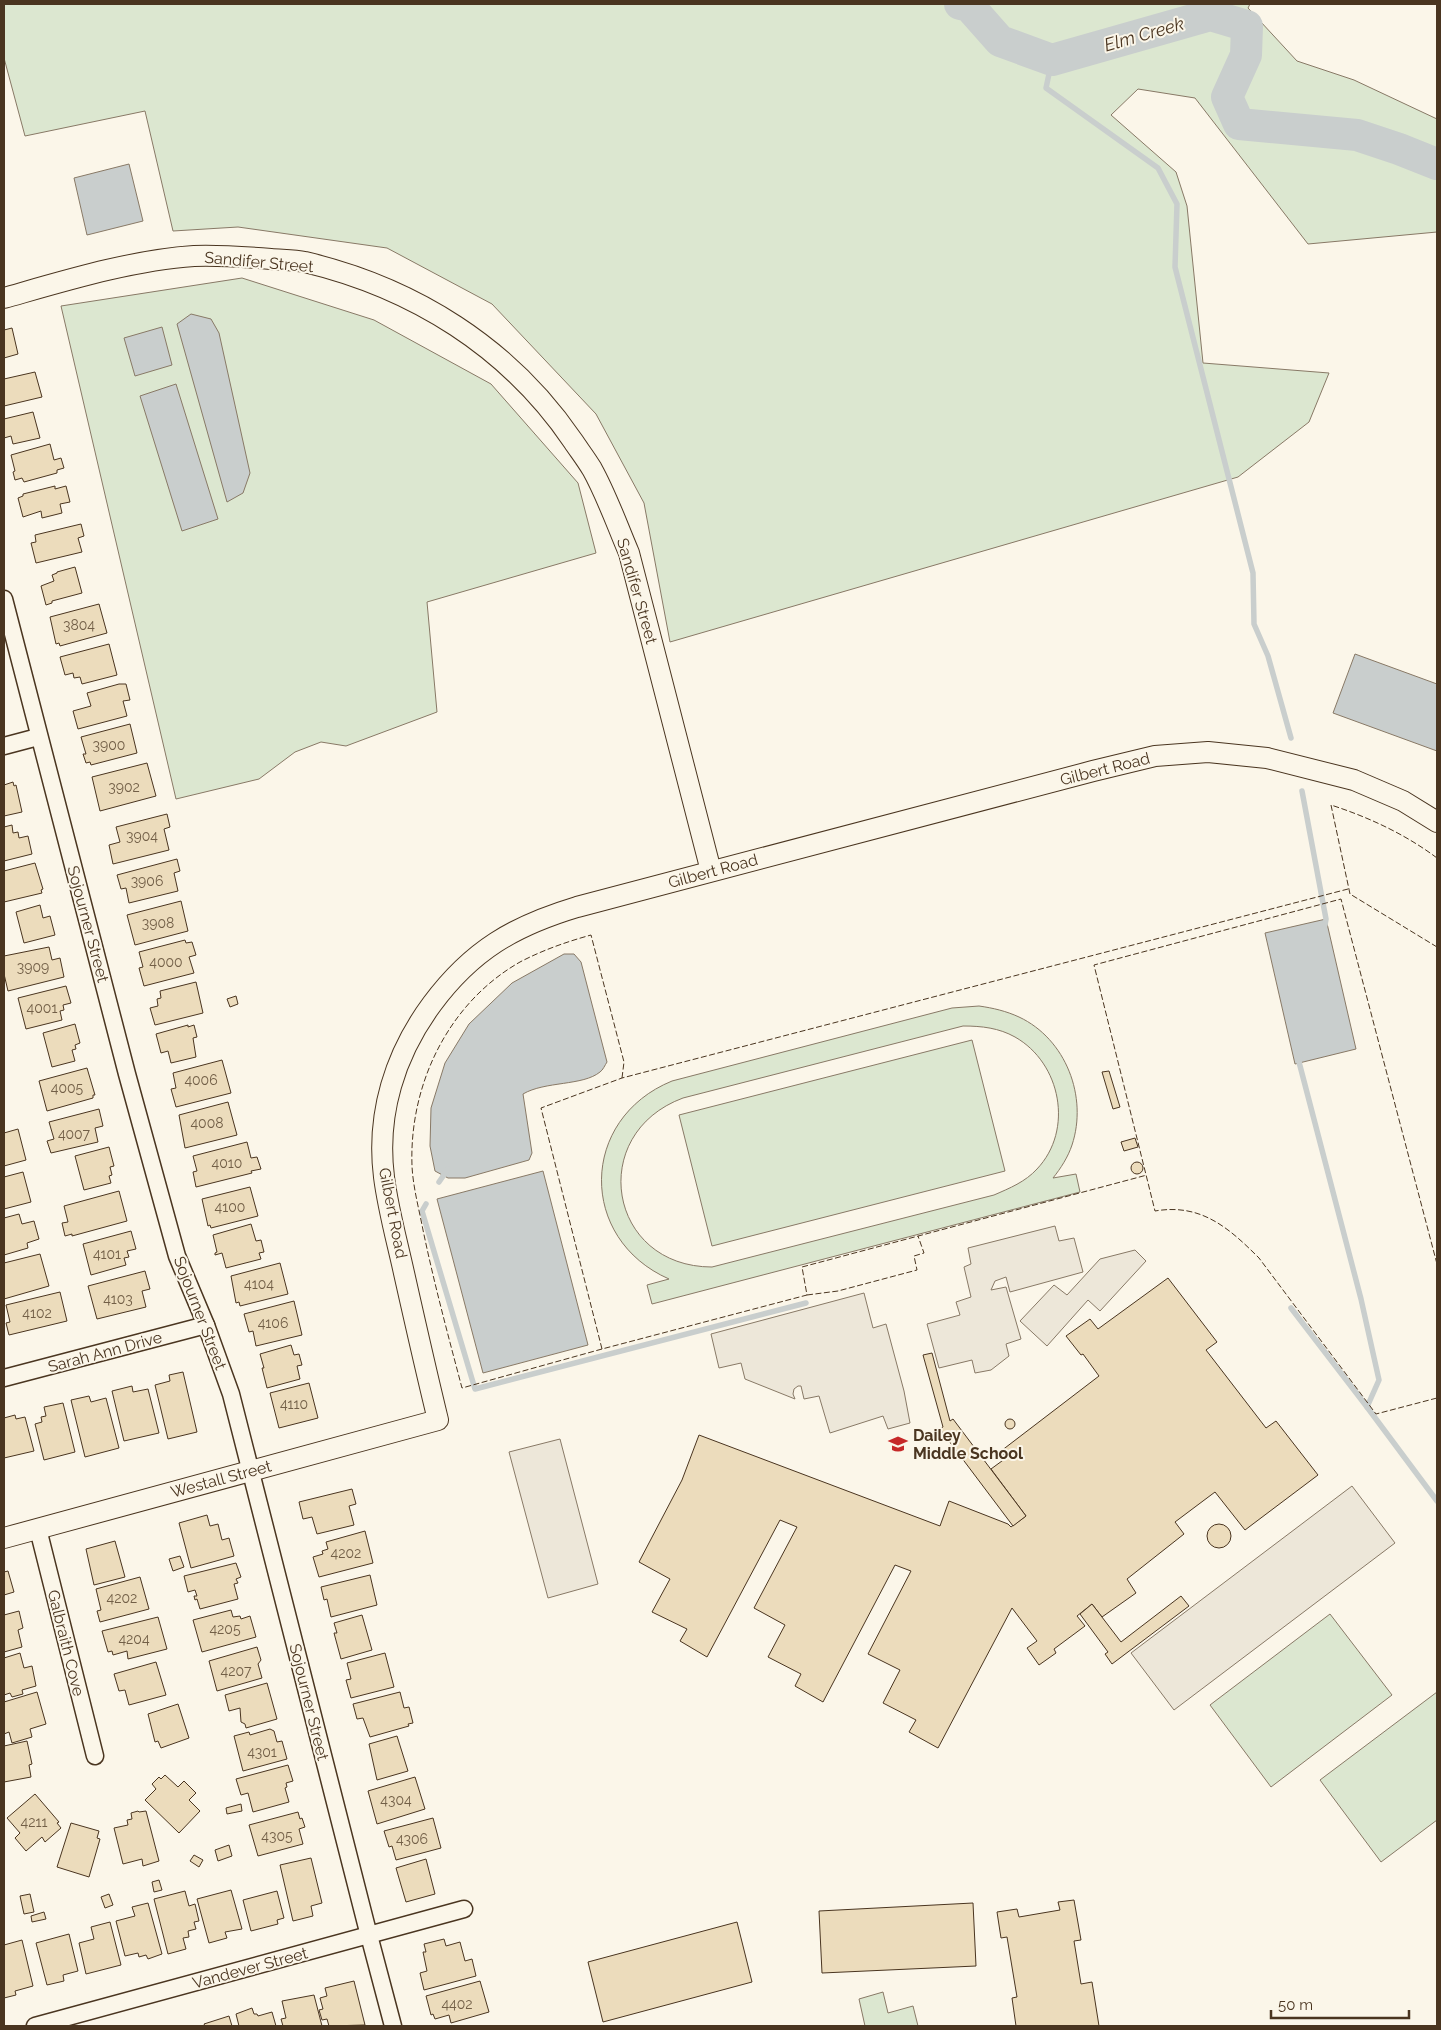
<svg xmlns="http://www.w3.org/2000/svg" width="1441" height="2030" font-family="Raleway,sans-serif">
<rect width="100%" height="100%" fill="#fbf6e9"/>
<g fill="#dce7d0" stroke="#887966" fill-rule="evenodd">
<polygon points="4,4 1250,4 1248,8 1297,61 1354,80 1437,119 1437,232 1308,244 1195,98 1138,89 1111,115 1176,172 1187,206 1203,363 1329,373 1309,422 1238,477 670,642 644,503 596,414 492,304 387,248 238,227 173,231 145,111 25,136 4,58"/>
<polygon points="242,278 374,320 491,384 578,483 596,553 427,602 437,712 346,746 321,742 295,752 259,779 176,799 61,306"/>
<path d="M979,1006C993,1008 1006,1011 1019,1017C1066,1039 1088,1097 1072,1145C1068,1157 1061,1168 1053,1178L1076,1174L1080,1192L652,1304L647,1285L669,1279C578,1239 579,1119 672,1081L952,1008ZM963,1026C982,1026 999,1028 1015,1037C1061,1063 1074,1130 1037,1169C1025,1182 1010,1188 994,1195L712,1267C608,1267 586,1134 683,1098Z"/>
<polygon points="972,1040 1005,1171 712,1246 679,1115"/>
<polygon points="1330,1614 1392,1695 1271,1787 1210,1705"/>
<polygon points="1437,1692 1437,1820 1381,1862 1320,1780"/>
<polygon points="883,1992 888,2013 913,2006 918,2026 865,2026 859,1999"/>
</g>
<g fill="#ede7d9" stroke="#887966">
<polygon points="1055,1226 1059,1241 1074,1238 1083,1272 1010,1292 1006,1277 995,1281 991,1290 1006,1287 1021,1339 1006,1344 1009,1356 991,1370 975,1373 972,1360 939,1368 927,1324 960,1315 956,1302 971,1297 964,1267 971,1264 968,1248"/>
<polygon points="1135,1250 1146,1261 1100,1311 1088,1300 1047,1346 1020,1321 1054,1285 1067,1295 1100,1259"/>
<polygon points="864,1293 873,1328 886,1324 904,1391 910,1423 888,1429 883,1416 830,1433 819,1396 804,1399 801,1386 798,1386 794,1389 793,1394 795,1399 745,1379 741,1363 719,1368 711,1334"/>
<polygon points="560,1439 598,1584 548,1598 509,1452"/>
<polygon points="1352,1486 1395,1543 1174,1710 1131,1653"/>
</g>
<g fill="#c9cecd" stroke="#887966">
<polygon points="129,164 143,221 87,235 74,178"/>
<polygon points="191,314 211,319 219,333 250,473 243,493 227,502 177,324"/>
<polygon points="162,327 172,365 135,376 124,338"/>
<polygon points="176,384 218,519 182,531 140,396"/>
<polygon points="1355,654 1437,684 1437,751 1333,713"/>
<polygon points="1326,919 1356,1049 1295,1064 1265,933"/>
<path d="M564,954H574L581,962L607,1062C605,1065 603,1070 600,1072C583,1086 545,1081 523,1094L532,1153L529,1160L465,1178H448L435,1171L430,1146L431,1108L445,1063L469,1024L512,983Z"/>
<polygon points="543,1171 588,1345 483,1373 437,1199"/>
</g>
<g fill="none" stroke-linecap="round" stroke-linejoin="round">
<g stroke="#c9cecd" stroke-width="5.5">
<polyline points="1052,60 1046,88 1158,168 1177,204 1175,267 1253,573 1254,624 1268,656 1291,738"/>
<polyline points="1302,791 1326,919 1325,925"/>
<polyline points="1300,1057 1299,1062 1361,1299 1379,1380 1367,1407 1437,1501"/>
<polyline points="439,1182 448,1169"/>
<polyline points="426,1204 422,1211 475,1389 806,1303"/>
<polyline points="1291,1308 1367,1407"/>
</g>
<polyline stroke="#c9cecd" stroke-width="32" points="960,4 969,6 1000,41 1052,60 1210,15 1247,26 1246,55 1227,97 1239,124 1357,135 1399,149 1437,164"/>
</g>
<g fill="#ecdcbc" stroke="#4a3520">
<polygon points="12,328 18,354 4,358 4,330"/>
<polygon points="35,372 42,397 4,406 4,379"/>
<polygon points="33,412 40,438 13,444 11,436 4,438 4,419"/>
<polygon points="50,444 54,460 61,458 64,468 57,470 57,473 24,482 22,478 15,480 13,472 15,471 11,455"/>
<polygon points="55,486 55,489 66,486 70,502 60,504 62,513 42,518 41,511 23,517 18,498 23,496 23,494"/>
<polygon points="81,524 84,536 78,538 82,552 36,563 31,543 36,542 35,535"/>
<polygon points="75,567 82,593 52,601 52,603 46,605 41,586 54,581 52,575 57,573 57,572"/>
<polygon points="99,604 107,633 60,646 59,643 56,644 50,617"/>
<polygon points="109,644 117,675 82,684 80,677 74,678 73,673 65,675 60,657"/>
<polygon points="119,684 126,684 130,700 123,701 127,716 78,729 73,711 91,706 87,693"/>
<polygon points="130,724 137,753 91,765 90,762 86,763 83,754 86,754 81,737"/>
<polygon points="147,763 156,796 100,811 92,777"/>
<polygon points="13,782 14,786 16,785 22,812 4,816 4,785"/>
<polygon points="167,814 170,827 164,829 169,850 113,864 109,845 120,842 116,827"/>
<polygon points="12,825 13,833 18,832 19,838 28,836 32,854 4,861 4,827"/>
<polygon points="177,859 180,871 174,873 178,891 129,903 126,888 121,889 117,875"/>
<polygon points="35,863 43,889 41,890 42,893 4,902 4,871"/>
<polygon points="181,901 188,931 135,945 127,915"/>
<polygon points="40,905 43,918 50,916 55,935 24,943 16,912"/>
<polygon points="185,940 186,943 192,942 196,955 189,957 194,973 144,986 139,968 143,967 139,952"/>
<polygon points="49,947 52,960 60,958 64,977 8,991 4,974 4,956"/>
<polygon points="196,982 203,1013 155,1025 150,1008 158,1006 157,999 161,998 160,991"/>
<polygon points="66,986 71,1003 63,1005 64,1010 60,1011 62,1020 26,1029 18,998"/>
<polygon points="236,996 238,1004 230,1007 227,999"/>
<polygon points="75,1024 80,1043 75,1045 76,1049 72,1050 75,1061 52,1067 43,1033"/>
<polygon points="188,1025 188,1027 194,1025 197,1037 193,1038 196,1057 171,1063 168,1051 161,1053 156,1034"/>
<polygon points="222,1060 231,1093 176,1107 171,1089 176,1088 173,1073"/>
<polygon points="87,1068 95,1095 93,1095 93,1098 47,1111 39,1081"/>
<polygon points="1109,1071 1120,1107 1113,1109 1102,1072"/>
<polygon points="228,1102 237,1135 185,1148 179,1115"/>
<polygon points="99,1109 103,1126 95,1128 98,1142 51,1153 47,1141 54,1139 49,1122"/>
<polygon points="18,1129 26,1160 4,1166 4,1133"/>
<polygon points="1135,1138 1138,1147 1124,1151 1121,1142"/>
<polygon points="247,1142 251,1158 257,1157 261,1169 251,1171 252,1173 196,1187 193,1172 197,1171 193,1156"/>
<polygon points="109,1147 114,1166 110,1167 112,1175 109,1176 111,1183 84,1190 75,1156"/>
<circle cx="1137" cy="1168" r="6"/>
<polygon points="23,1172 31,1202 4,1209 4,1177"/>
<polygon points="250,1187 258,1216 211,1228 210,1225 208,1226 202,1199"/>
<polygon points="119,1191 127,1221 72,1236 72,1234 65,1236 62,1223 68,1222 64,1206"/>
<polygon points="19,1214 22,1224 34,1221 39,1239 27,1243 28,1248 4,1255 4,1218"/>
<polygon points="251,1224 256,1241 261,1240 264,1252 259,1253 261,1259 226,1268 222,1253 215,1255 215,1253 217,1252 213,1235"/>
<polygon points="131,1231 136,1249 127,1251 129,1257 124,1258 126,1265 91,1275 83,1244"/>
<polygon points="40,1254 49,1286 4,1299 4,1263"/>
<polygon points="280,1263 288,1294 240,1306 239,1302 236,1303 231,1276"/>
<polygon points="145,1271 150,1289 142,1291 146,1307 97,1319 88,1286"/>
<polygon points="1168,1278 1217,1342 1206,1350 1266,1428 1276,1421 1318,1475 1245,1530 1215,1492 1175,1522 1184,1534 1127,1579 1136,1593 1102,1617 1092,1604 1077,1616 1085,1626 1054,1649 1056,1653 1039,1665 1027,1648 1037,1641 1012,1608 938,1748 909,1732 916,1720 883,1703 900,1670 868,1654 911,1571 895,1565 823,1702 795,1686 801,1674 768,1657 785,1625 754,1608 797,1527 780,1520 707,1657 680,1641 687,1629 652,1612 670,1579 639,1562 682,1480 699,1435 940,1526 949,1501 1008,1524 1011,1527 1026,1516 991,1469 1006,1458 1001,1451 1099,1376 1083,1354 1081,1355 1066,1336 1090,1319 1098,1329"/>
<polygon points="60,1292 67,1321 9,1335 6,1323 10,1322 6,1305"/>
<polygon points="294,1301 302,1335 256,1346 253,1331 249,1332 244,1314"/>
<polygon points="291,1345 294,1355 299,1354 302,1365 297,1366 300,1379 267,1388 262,1368 264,1368 260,1354"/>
<polygon points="932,1353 950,1421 953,1419 1026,1516 1013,1526 940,1429 943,1427 923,1355"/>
<polygon points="183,1372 197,1432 168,1439 155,1385 170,1381 169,1375"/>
<polygon points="309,1383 318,1418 279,1428 270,1393"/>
<polygon points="132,1386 133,1392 148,1389 159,1433 124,1441 112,1391"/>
<polygon points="89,1396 91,1402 106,1398 119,1448 85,1457 71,1400"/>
<polygon points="63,1403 75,1452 44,1460 35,1424 42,1422 41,1417 46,1416 44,1407"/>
<polygon points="15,1415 16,1419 25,1417 34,1451 4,1458 4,1418"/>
<circle cx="1010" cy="1424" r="5"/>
<polygon points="352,1489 356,1504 349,1506 354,1525 317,1534 312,1517 303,1519 299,1502"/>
<polygon points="207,1515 210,1526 218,1524 222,1540 229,1538 234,1556 191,1568 179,1523"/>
<circle cx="1219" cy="1536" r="12"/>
<polygon points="365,1531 373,1563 319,1577 313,1557 323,1554 322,1551 328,1549 326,1542"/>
<polygon points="115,1541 125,1577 94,1585 86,1549"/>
<polygon points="180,1556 184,1567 173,1571 169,1559"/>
<polygon points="236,1563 241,1577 236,1579 238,1583 234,1584 238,1599 200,1609 197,1599 195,1600 194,1596 197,1596 195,1590 188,1592 184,1576"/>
<polygon points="8,1571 14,1592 4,1595 4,1572"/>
<polygon points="370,1575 377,1605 331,1617 327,1599 324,1600 321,1587"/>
<polygon points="140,1577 149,1609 100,1622 97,1611 101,1610 96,1589"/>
<polygon points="1181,1596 1189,1606 1112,1664 1105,1654 1108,1652 1080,1614 1092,1604 1121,1642"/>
<polygon points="231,1610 233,1617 240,1616 241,1619 250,1616 256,1637 202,1652 193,1620"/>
<polygon points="19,1611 23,1628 18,1630 22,1647 4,1652 4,1615"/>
<polygon points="362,1615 372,1650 341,1659 334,1633 337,1633 334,1623"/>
<polygon points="158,1617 167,1649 128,1659 127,1651 113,1655 112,1651 108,1652 102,1631"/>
<polygon points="257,1647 261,1660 258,1664 262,1678 217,1691 209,1661"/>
<polygon points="20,1653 24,1668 32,1666 36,1686 22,1690 23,1694 12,1697 10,1693 4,1695 4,1658"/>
<polygon points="385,1653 394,1687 351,1698 346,1680 351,1679 347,1663"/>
<polygon points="156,1662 166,1695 129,1705 125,1690 119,1691 114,1674"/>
<polygon points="267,1683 277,1719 246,1728 245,1724 241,1722 240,1708 229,1711 225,1695"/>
<polygon points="37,1692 46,1724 30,1729 32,1737 12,1743 9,1732 4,1734 4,1702"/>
<polygon points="400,1692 404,1708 409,1707 413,1723 408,1724 409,1726 370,1737 363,1718 357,1719 353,1704"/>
<polygon points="178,1704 189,1738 161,1748 158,1741 155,1742 148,1714"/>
<polygon points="270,1729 274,1731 277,1742 282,1741 287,1759 243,1771 234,1736 249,1732 250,1735"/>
<polygon points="397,1736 408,1771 377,1780 369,1744"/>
<polygon points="27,1741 32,1764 29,1765 31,1777 4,1782 4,1746"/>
<polygon points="288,1765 293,1781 286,1783 287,1787 285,1788 289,1802 253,1812 248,1793 241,1795 236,1779"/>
<polygon points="165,1775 178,1787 184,1781 196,1793 189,1800 200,1811 179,1833 145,1800 156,1789 152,1784 159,1777 161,1779"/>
<polygon points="415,1777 425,1809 377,1824 368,1791"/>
<polygon points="35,1794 59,1822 57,1823 61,1828 45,1842 42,1837 26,1851 15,1838 20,1833 7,1818"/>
<polygon points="241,1804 242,1811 227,1814 226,1808"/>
<polygon points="138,1811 139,1812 146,1811 159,1861 143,1866 142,1859 123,1864 114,1828 128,1825 127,1820 132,1819 131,1813"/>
<polygon points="298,1812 300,1819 302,1818 305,1827 299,1829 303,1844 258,1856 249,1825"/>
<polygon points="433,1818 441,1848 396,1860 392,1846 389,1847 384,1831"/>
<polygon points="71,1823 99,1831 97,1838 100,1839 89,1877 57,1867"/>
<polygon points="229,1845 232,1856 218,1861 215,1850"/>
<polygon points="194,1855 203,1860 199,1867 190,1861"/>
<polygon points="311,1858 322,1903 311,1906 313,1916 293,1921 280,1865"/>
<polygon points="426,1859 435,1894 406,1902 396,1868"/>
<polygon points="159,1880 162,1890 154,1892 152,1882"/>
<polygon points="231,1890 242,1929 225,1932 227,1938 209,1943 197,1899"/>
<polygon points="185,1891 189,1906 195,1904 199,1921 194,1922 196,1929 188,1931 189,1937 183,1938 186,1949 168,1954 154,1899"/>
<polygon points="277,1891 284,1918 277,1920 278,1924 251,1931 243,1900"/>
<polygon points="30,1894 34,1912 24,1914 20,1896"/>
<polygon points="109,1894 113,1905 105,1908 101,1897"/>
<polygon points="1074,1900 1081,1940 1074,1941 1081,1984 1092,1982 1099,2026 1016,2026 1012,1998 1017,1997 1007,1937 1001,1938 997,1912 1017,1909 1019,1917 1060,1910 1058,1902"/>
<polygon points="148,1903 162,1954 148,1959 146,1955 139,1957 138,1953 125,1956 116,1921 135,1916 132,1907"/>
<polygon points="973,1903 976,1966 822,1973 819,1911"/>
<polygon points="44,1912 46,1919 32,1922 31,1916"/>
<polygon points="110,1922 121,1965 86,1974 79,1943 94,1939 91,1927"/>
<polygon points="737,1922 752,1982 603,2022 588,1962"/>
<polygon points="69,1934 78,1971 63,1975 64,1981 47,1985 36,1943"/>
<polygon points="444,1939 446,1946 460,1942 465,1961 472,1959 476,1976 424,1990 420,1973 427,1971 423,1952 426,1952 424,1944"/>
<polygon points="22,1940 33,1986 15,1991 16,1995 4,1998 4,1945"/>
<polygon points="354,1981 365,2025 329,2026 327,2019 322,2020 319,2010 323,2009 320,1998 327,1996 325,1988"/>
<polygon points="480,1981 489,2012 451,2023 449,2015 435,2019 433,2014 431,2015 426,1996"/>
<polygon points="314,1995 322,2026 283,2026 281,2019 286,2018 282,2001"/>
<polygon points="252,2008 254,2014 257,2014 258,2016 272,2012 276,2026 239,2026 236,2014"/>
<polygon points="229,2016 232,2026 205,2026 204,2024"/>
</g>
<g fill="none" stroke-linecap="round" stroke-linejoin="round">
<g stroke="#4a3520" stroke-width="19">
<g id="minor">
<polyline points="4,599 127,1074 177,1256 206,1325 231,1394 366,1924 393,2026"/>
<polyline points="4,746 38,737"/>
<polyline points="4,1378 206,1325"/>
<polyline points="38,1529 95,1756"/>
<polyline points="35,2026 464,1909"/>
</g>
</g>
<g stroke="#4a3520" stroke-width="22">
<g id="tertiary">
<path d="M4,298C64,281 132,260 194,256C220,255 246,257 271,259C282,260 294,260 305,262C414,288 509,347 573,441C579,450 586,459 592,469C607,496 617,525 629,553L711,871"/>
<path d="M4,1538L438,1420C426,1371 415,1322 404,1273C397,1241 388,1209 384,1177C376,1114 395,1054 432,1004C472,950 514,926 577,907L1093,771L1155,756L1208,752L1267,758L1354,780L1403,801L1437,822"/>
</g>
</g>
<use href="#minor" stroke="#fbf6e9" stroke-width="16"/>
<use href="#tertiary" stroke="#fbf6e9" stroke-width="20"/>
<g stroke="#4a3520" stroke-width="1" stroke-dasharray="6 2.5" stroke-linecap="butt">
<path d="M1437,858C1405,834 1368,817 1331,805L1350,894L1437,947"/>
<path d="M622,1078L624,1062L591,935C566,942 543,950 520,962C448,1003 409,1085 412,1166C413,1187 419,1209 423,1230C434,1283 448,1335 462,1388L602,1349L807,1295L802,1267L1147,1175"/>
<path d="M1437,1264L1341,899L1094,965L1155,1211C1201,1203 1229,1228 1259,1258L1376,1414L1437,1398"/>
<polyline points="807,1295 838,1291 917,1270 914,1256 924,1253 918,1236"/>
<polyline points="602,1349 541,1108 622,1078 1348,889"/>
</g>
</g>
<defs>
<g id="school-bare" transform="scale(1.5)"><path d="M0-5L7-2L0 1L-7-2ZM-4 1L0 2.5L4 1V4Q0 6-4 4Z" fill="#c62828" stroke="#fbf6e9" stroke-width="2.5" paint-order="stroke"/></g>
</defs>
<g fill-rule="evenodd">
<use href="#school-bare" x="898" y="1444"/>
</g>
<g text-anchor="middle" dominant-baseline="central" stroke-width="4" stroke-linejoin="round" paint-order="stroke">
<g font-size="14" fill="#725f47">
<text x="79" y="625">3804</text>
<text x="109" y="745">3900</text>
<text x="124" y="787">3902</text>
<text x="142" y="836">3904</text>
<text x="147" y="881">3906</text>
<text x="158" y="923">3908</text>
<text x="166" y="962">4000</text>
<text x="33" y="967">3909</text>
<text x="42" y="1008">4001</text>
<text x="201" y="1080">4006</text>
<text x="67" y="1088">4005</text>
<text x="207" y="1123">4008</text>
<text x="74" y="1134">4007</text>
<text x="227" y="1163">4010</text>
<text x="230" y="1207">4100</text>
<text x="107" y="1254">4101</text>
<text x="259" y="1284">4104</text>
<text x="118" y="1299">4103</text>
<text x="37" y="1313">4102</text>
<text x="273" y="1323">4106</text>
<text x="294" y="1404">4110</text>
<text x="346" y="1553">4202</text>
<text x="122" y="1598">4202</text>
<text x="225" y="1629">4205</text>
<text x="134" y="1639">4204</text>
<text x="236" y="1671">4207</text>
<text x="262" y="1752">4301</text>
<text x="396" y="1800">4304</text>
<text x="34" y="1822">4211</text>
<text x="277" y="1836">4305</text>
<text x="412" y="1839">4306</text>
<text x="457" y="2004">4402</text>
</g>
<g font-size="16" fill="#4a3520" stroke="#fbf6e9">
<text transform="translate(259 262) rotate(5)">Sandifer Street</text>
<text transform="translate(637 591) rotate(74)">Sandifer Street</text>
<text transform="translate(1105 769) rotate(-14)">Gilbert Road</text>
<text transform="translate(713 871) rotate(-15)">Gilbert Road</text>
<text transform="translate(88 924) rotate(75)">Sojourner Street</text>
<text transform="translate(393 1213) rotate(79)">Gilbert Road</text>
<text transform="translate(200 1313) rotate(69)">Sojourner Street</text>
<text transform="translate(105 1352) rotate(-15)">Sarah Ann Drive</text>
<text transform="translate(221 1479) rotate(-15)">Westall Street</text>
<text transform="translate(66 1643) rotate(76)">Galbraith Cove</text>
<text transform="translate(309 1702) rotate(76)">Sojourner Street</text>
<text transform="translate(250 1968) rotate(-15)">Vandever Street</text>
</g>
<g font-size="16" font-weight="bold" fill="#4a3520" stroke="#fbf6e9" text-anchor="start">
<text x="913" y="1435">Dailey<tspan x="913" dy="18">Middle School</tspan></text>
</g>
<g font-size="18" font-style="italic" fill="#4a3520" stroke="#fbf6e9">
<text transform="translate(1144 34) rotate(-16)">Elm Creek</text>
</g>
</g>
<rect width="1441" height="2030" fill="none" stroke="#4a3520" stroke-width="10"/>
<path d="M1271 2010v8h138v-8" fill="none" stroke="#4a3520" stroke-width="2.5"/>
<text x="1278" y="2010" font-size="15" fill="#4a3520" stroke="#fbf6e9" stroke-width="4" paint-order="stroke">50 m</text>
</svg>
